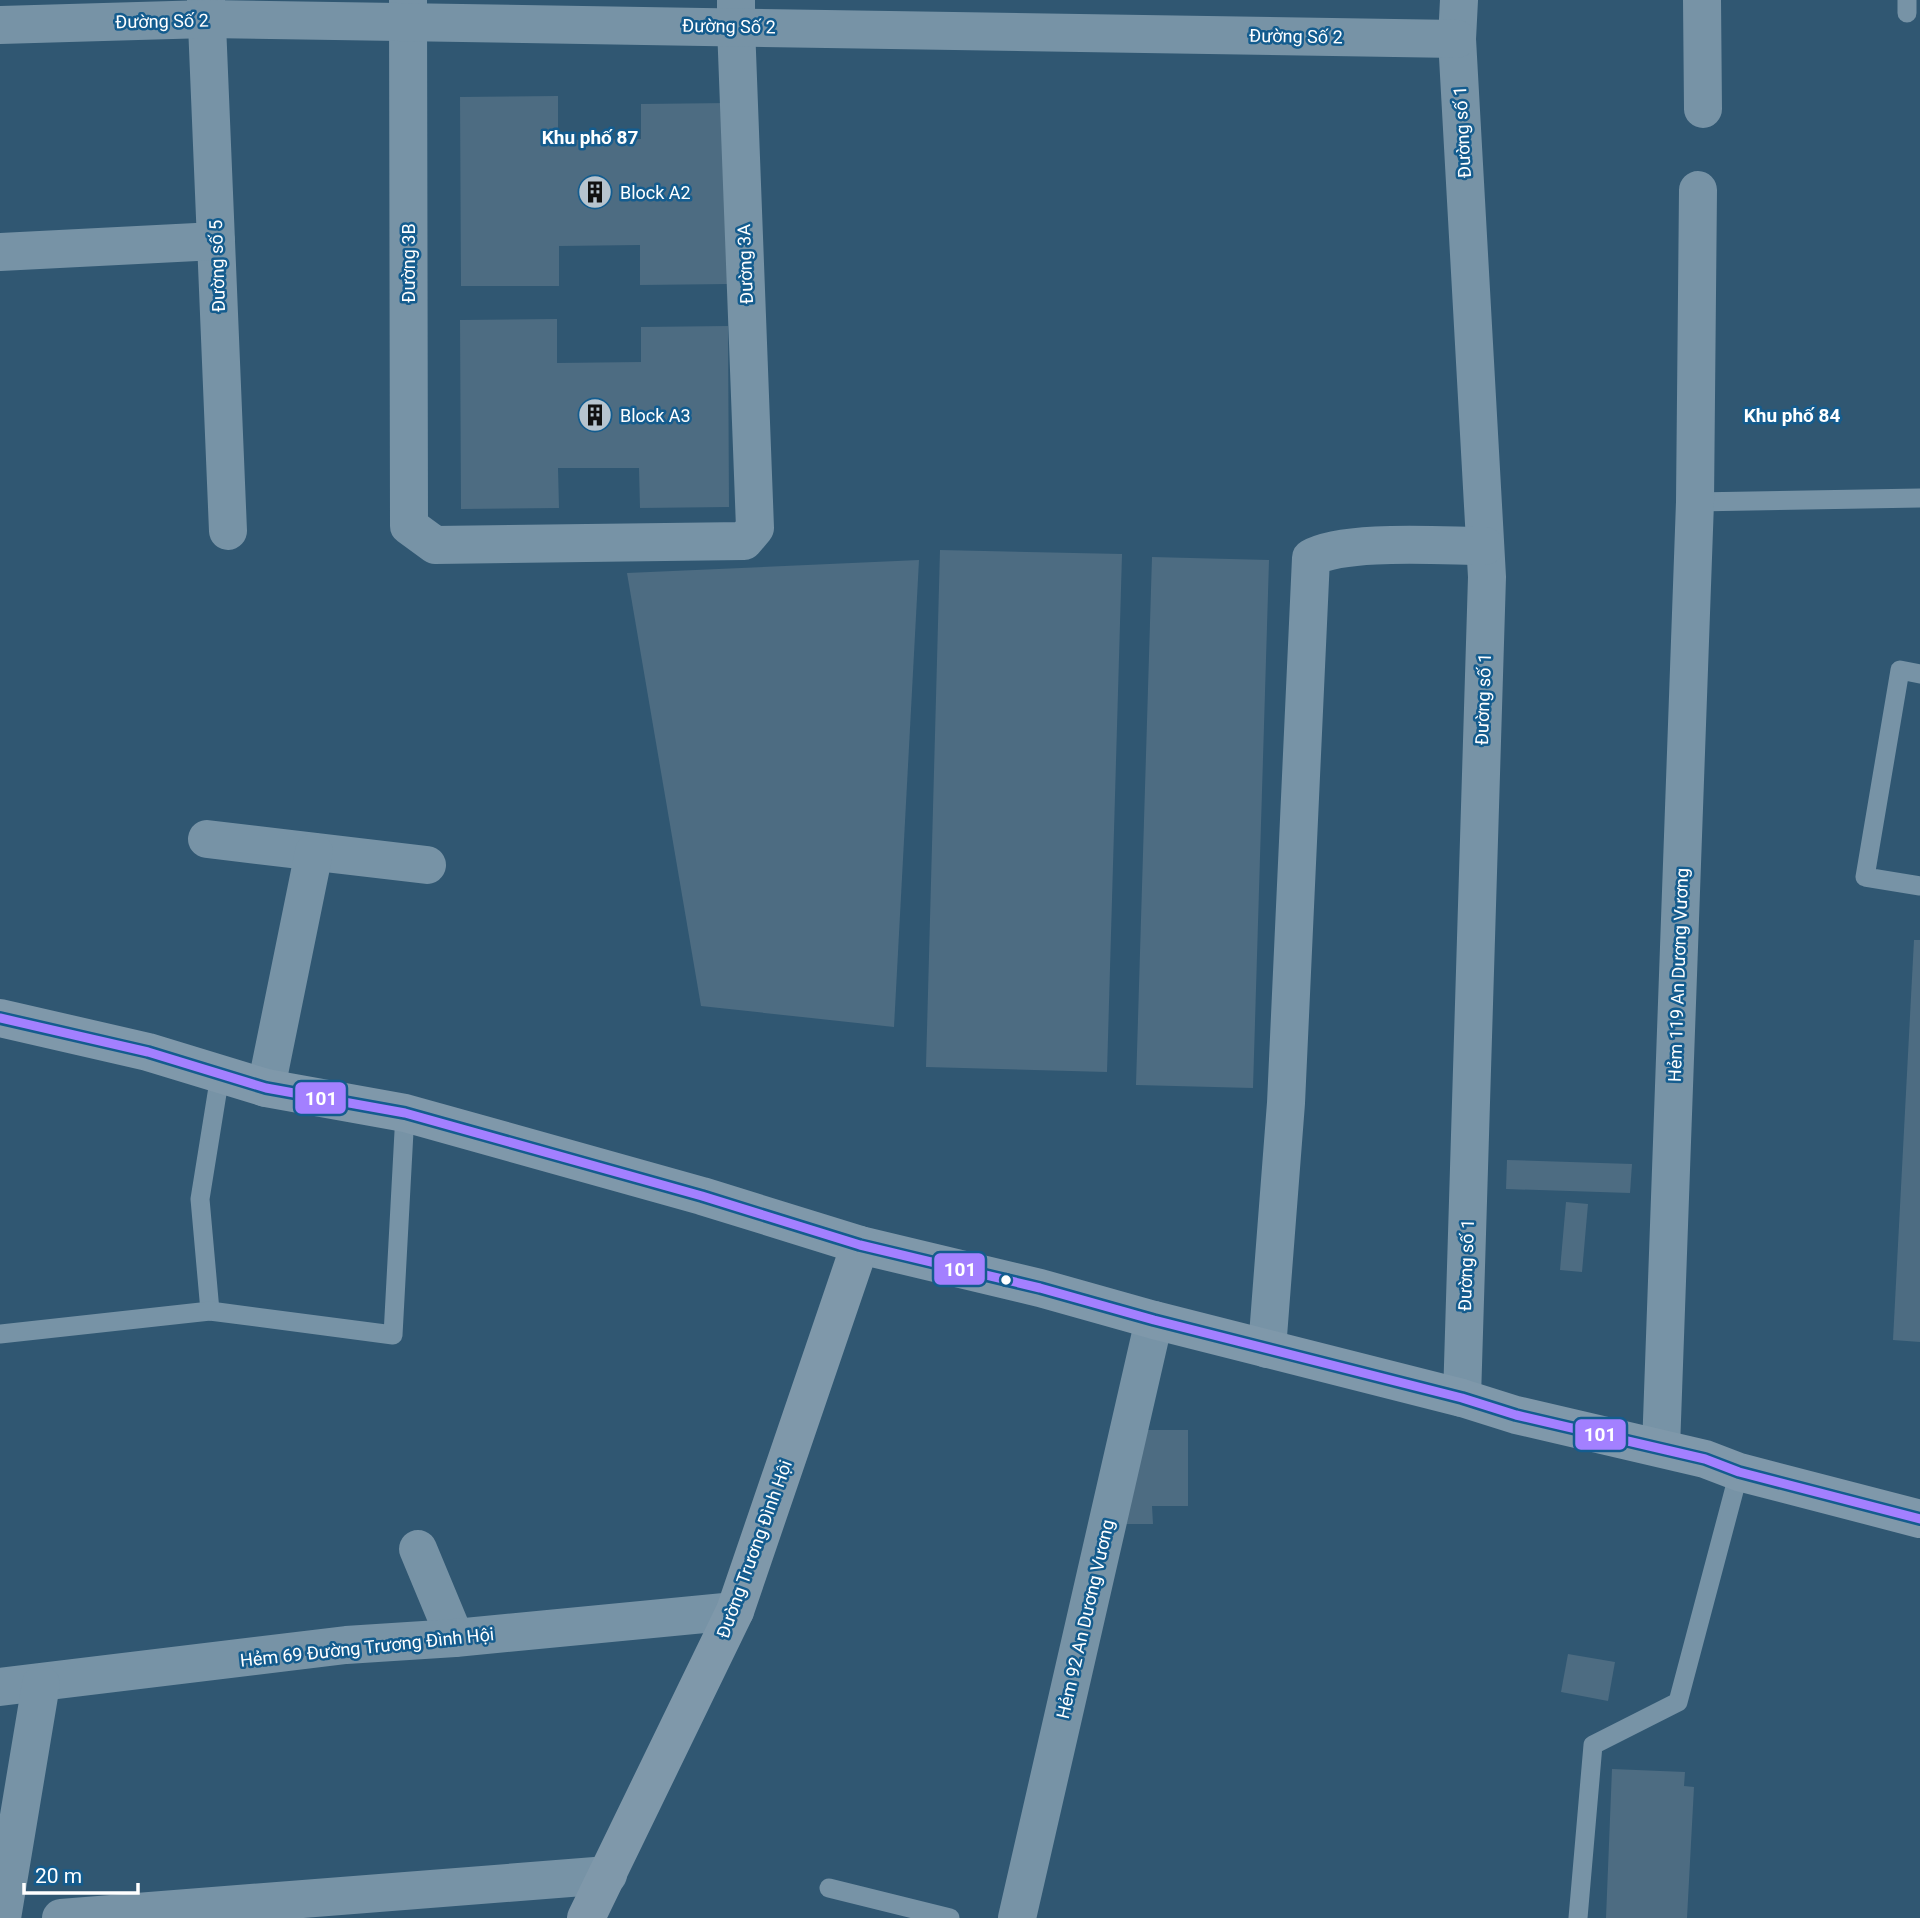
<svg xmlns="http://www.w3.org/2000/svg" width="1920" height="1918" font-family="Roboto,sans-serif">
<rect width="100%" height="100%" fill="#305772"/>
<g fill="#4d6c82">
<polygon points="558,96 558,140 641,139 641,104 729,103 729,284 640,285 640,245 559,246 559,286 461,286 460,97"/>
<polygon points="557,319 557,363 641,362 641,327 728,326 729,507 640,508 639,468 558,468 559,508 461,509 460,320"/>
<polygon points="940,550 1122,554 1107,1072 926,1067"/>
<polygon points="1152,557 1269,560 1253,1088 1136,1085"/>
<polygon points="919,560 894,1027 701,1006 627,573"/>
<polygon points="1914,940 1920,940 1920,1342 1893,1340"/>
<polygon points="1507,1160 1632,1164 1630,1193 1506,1189"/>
<polygon points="1566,1202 1588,1204 1582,1272 1560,1270"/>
<polygon points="1143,1430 1188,1430 1188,1506 1152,1506 1153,1524 1124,1524"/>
<polygon points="1568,1654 1615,1662 1608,1701 1561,1692"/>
<polygon points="1612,1769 1685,1772 1684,1786 1694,1787 1687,1918 1606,1918"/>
</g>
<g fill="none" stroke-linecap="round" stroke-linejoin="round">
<g stroke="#7793a6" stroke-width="19">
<polyline points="1907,0 1907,13"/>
<polyline points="1695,502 1920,498"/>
<polyline points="1920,674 1900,670 1865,877 1920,886"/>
<polyline points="210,1311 200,1199 220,1075"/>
<polyline points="0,1334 210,1311 393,1335 405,1113"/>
<polyline points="829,1888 950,1918"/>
<polyline points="1578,1918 1593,1745 1678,1702 1739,1472"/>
</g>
<g stroke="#7793a6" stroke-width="38">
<polyline points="206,0 228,531"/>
<polyline points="408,0 409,526 435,545 744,541 755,528 736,26 736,1"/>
<polyline points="1459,0 1457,39 1487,577 1462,1398"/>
<polyline points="1702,0 1703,109"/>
<polyline points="0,25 207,19 1457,39"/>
<polyline points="0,252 216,241"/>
<polyline points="207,839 427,865"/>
<polyline points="266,1088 314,852"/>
<path d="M1267,1349L1286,1103L1311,558C1344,539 1443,546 1485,546"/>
<polyline points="1661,1448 1695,502 1698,190"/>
<polyline points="418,1549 455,1638"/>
<polyline points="0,1687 346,1645 455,1638 735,1611"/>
<polyline points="2,1918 41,1684"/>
<polyline points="61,1918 608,1875"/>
<polyline points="1017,1918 1154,1320"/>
</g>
<g stroke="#7f98aa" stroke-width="38">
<polyline points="0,1018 148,1052 266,1088 405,1113 702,1196 860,1245 1040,1288 1154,1320 1462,1398 1516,1415 1705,1459 1739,1472 1920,1519"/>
<polyline points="586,1918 735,1611 860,1245"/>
</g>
<g stroke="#145c8e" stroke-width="14">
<polyline id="bus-1" points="0,1018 148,1052 266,1088 405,1113 702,1196 860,1245 1040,1288 1154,1320 1462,1398 1516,1415 1705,1459 1739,1472 1920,1519"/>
</g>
<use href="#bus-1" stroke="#a380ff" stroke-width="9"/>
</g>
<defs>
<g id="building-disc" transform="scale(1.75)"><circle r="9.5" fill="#b7c4ce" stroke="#145c8e"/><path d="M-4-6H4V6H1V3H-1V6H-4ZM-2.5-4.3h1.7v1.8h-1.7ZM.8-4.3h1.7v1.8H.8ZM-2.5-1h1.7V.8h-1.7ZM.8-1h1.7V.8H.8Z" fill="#111"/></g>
</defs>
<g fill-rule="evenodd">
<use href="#building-disc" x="595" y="192"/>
<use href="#building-disc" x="595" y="415"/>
</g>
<circle fill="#fff" stroke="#145c8e" stroke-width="2.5" cx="1006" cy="1280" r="6"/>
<g text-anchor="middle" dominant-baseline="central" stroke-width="5" stroke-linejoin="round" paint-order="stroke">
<g font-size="18" fill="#fff" stroke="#145c8e">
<text transform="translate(162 21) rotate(-1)">Đường Số 2</text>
<text transform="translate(729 26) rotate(1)">Đường Số 2</text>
<text transform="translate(1296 36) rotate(1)">Đường Số 2</text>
<text transform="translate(1462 132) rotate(-93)">Đường số 1</text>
<text transform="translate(408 263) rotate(-90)">Đường 3B</text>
<text transform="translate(745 264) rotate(-92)">Đường 3A</text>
<text transform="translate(217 266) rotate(-92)">Đường số 5</text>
<text transform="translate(1483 699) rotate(-88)">Đường số 1</text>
<text transform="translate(1678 975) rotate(-88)">Hẻm 119 An Dương Vương</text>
<text transform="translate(1466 1265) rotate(-88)">Đường số 1</text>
<text transform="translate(754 1549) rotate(-70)">Đường Trương Đình Hội</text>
<text transform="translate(1085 1619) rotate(-77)">Hẻm 92 An Dương Vương</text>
<text transform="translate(367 1647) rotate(-6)">Hẻm 69 Đường Trương Đình Hội</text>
</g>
<g font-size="18" fill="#fff" stroke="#145c8e" text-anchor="start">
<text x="620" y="192">Block A2</text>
<text x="620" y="415">Block A3</text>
</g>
<g font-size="19" font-weight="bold" fill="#fff" stroke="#145c8e">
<text x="590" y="137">Khu phố 87</text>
<text x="1792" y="415">Khu phố 84</text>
</g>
</g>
<g stroke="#145c8e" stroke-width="2.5">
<rect x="294" y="1081" width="53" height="34" rx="7" fill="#a380ff"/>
<rect x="933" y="1252" width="53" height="34" rx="7" fill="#a380ff"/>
<rect x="1574" y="1418" width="53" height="33" rx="7" fill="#a380ff"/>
</g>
<g font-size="19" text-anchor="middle" font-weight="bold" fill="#fff">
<text x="321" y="1105">101</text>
<text x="960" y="1276">101</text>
<text x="1600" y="1441">101</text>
</g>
<path d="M24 1883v10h114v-10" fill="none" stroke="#ffffff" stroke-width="3.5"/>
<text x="35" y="1883" font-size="21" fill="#ffffff" stroke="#145c8e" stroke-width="5" paint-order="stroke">20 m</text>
</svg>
